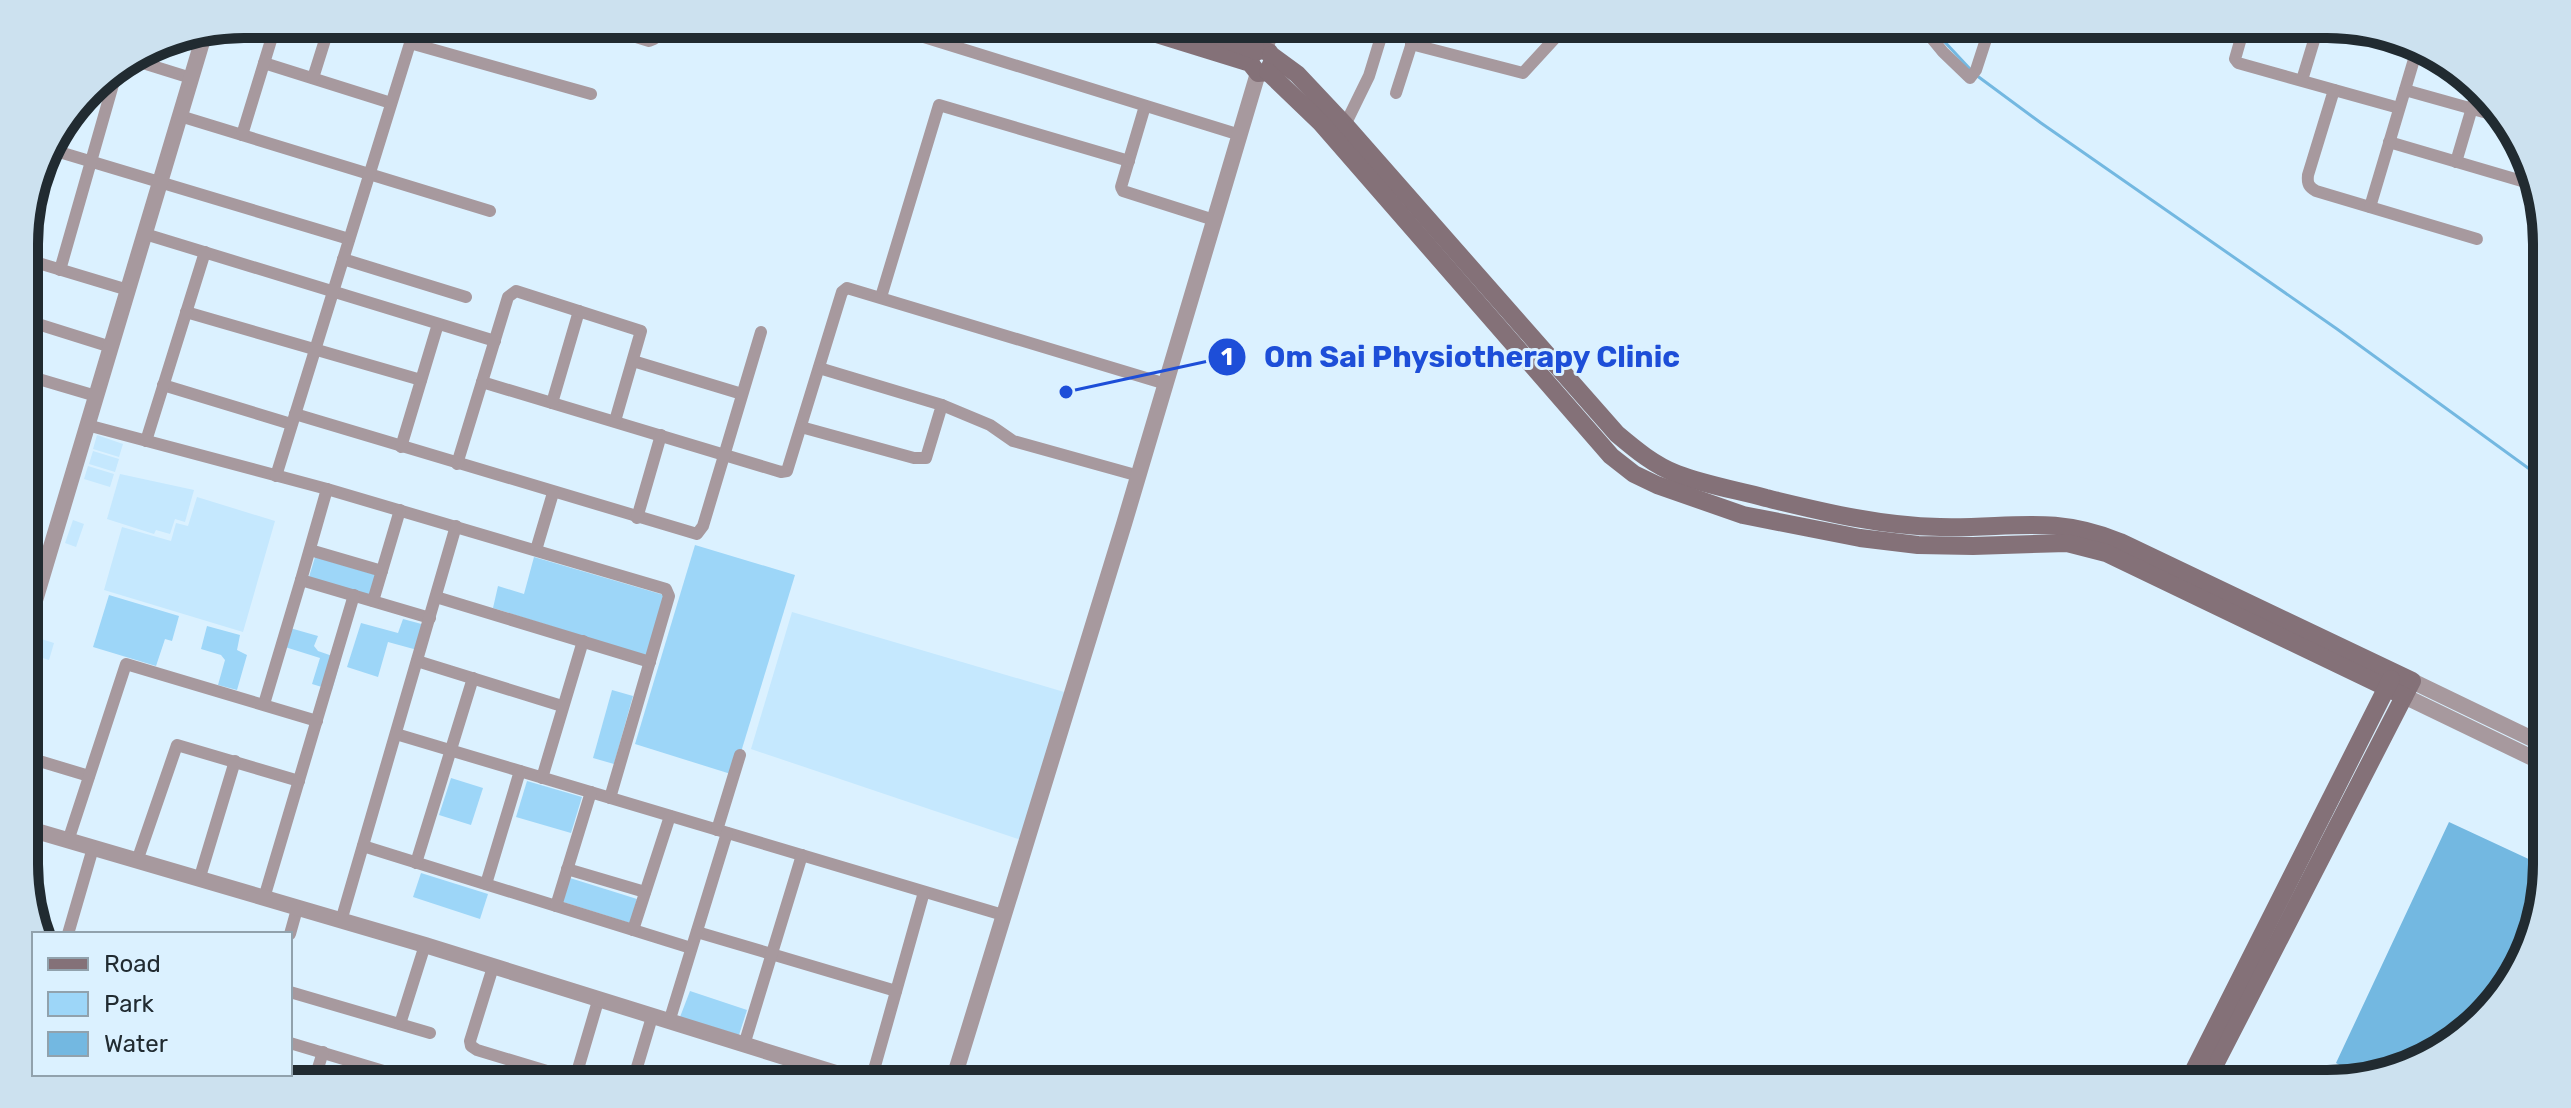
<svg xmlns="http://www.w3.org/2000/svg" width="2571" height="1108" font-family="Rubik,sans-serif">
<rect width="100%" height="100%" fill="#dbf1ff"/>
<g fill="#c5e8fe">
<polygon points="97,435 123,444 119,457 93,449"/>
<polygon points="93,451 119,459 115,472 89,464"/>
<polygon points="88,466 114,474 110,487 84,479"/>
<polygon points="120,474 194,490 185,522 175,519 170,534 156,530 154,534 107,519"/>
<polygon points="197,497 275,521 243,632 104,590 122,527 171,541 176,523 188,526"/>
<polygon points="73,520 84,524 76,547 65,543"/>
<polygon points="792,612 1071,694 1021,840 751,749"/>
<polygon points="38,638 54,643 49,660 33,655"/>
</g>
<g fill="#9dd6f8">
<polygon points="695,545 795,575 734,775 635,744"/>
<polygon points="315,557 383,577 376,597 309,577"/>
<polygon points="534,557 664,595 647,656 493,608 498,586 524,594"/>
<polygon points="109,595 179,616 172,641 165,639 156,666 93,647"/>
<polygon points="403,619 429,626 421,651 388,642 378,677 347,667 361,623 398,633"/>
<polygon points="207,626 240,635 237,650 247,655 237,690 218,685 225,660 221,655 201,649"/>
<polygon points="290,628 318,636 314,646 318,651 341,659 332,690 312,684 320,658 285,647"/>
<polygon points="612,690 633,696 614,764 593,758"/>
<polygon points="451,778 483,788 471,825 439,815"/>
<polygon points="527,781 582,797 571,833 516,817"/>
<polygon points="421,873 488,894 480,919 413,897"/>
<polygon points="570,878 637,899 630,923 563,902"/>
<polygon points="690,991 747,1010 739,1035 680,1017"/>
</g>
<polygon fill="#73b8e1" points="2449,822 2546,867 2530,948 2460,1039 2341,1084 2347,1069 2336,1063"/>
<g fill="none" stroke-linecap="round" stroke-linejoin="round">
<g stroke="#73b8e1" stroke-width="3">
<polyline points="1928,24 1970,69"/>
<polyline points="1976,75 2041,123 2337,329 2546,481"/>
</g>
<g stroke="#a7999e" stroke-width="12">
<polyline points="594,24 649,41 654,39 659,24"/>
<polyline points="882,24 1240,135"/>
<polyline points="1361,24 1382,34"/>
<polyline points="1920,24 1943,52 1970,78 1976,70 1991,24"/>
<polyline points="2245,24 2235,59 2238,63 2399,108"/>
<polyline points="410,43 591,94"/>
<polyline points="1411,44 1523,73 1568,24"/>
<polyline points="130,59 191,78"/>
<polyline points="264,63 391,103"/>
<polyline points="313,78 330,24"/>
<polyline points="2302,80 2319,24"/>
<path d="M2334,90L2308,175C2307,184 2309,187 2316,191L2477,239"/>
<polyline points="2405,90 2505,118"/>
<polyline points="1396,93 1418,24"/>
<polyline points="1145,106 1121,187 1123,191 1214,220"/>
<polyline points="180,116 490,211"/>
<polyline points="1345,125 1369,76 1385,24"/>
<polyline points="242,135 276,24"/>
<polyline points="2389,142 2532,184"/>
<polyline points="46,148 349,239"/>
<polyline points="2456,162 2477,91"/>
<polyline points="2370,207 2418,46"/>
<polyline points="145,234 495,341"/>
<polyline points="25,259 128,290"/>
<polyline points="343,259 466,297"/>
<polyline points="60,270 118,67"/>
<polyline points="881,297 939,105 1129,161"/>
<polyline points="186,312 421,380"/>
<polyline points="25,320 111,347"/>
<polyline points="633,361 742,394"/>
<polyline points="25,375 96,396"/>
<polyline points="482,382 781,472 787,471 842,292 847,288 1166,384"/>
<polyline points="163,385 291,424"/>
<polyline points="25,394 30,376"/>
<polyline points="552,403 579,311"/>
<polyline points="942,405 990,425 1013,441 1139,476"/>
<polyline points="295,414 697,534 703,526 761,332"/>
<polyline points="87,425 327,489 666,589 669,596 610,798"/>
<polyline points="801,427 914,458 926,458 942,405 819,368"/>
<polyline points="146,441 205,252"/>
<polyline points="401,447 438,324"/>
<polyline points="2545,462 2546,463"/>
<polyline points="457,464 508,297 516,291 641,331 615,421"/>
<polyline points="276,476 416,24"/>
<polyline points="327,489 301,580 430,618"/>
<polyline points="637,518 661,435"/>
<polyline points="310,550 382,571"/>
<polyline points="536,550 553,493"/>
<polyline points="436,597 650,662"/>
<polyline points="373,601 400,510"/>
<polyline points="417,661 562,706"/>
<polyline points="264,704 301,580"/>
<polyline points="396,734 1003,915"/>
<polyline points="26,757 89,776"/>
<polyline points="542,778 583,641"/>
<polyline points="717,830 740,755"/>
<polyline points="68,841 126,664 317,721"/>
<polyline points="363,846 691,948"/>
<polyline points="137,861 177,745 299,781"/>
<polyline points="416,863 473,678"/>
<polyline points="26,865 36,831"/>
<polyline points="567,869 645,892"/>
<polyline points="199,880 235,761"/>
<polyline points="486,884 520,771"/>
<polyline points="264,898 354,595"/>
<polyline points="556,906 591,792"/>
<polyline points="341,921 456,526"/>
<polyline points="633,930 670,816"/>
<polyline points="697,932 896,991"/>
<polyline points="68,934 93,848"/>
<polyline points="290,934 297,909"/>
<polyline points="493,967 470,1041 471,1046 477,1050 590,1084"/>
<polyline points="290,992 430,1033"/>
<polyline points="669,1022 727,833"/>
<polyline points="400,1024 425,945"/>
<polyline points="290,1043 427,1084"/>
<polyline points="744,1045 802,855"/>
<polyline points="575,1079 598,1001"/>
<polyline points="313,1084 323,1052"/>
<polyline points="632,1084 652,1017"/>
<polyline points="870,1084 924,892"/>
</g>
<g stroke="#a7999e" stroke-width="16">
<polyline points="1265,50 1273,24"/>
<polyline points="25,634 205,32"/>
<polyline points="2412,681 2547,746"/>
<polyline points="2404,696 2547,765"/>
<polyline points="26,828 425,945 871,1084"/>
<polyline points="952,1084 1124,524 1258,73"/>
</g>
<g stroke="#847178" stroke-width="18">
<polyline points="1124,24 1250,63 1258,73 1268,72 1273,60 1269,52 1260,50 1252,54 1250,63"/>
<polyline points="1186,24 1257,51"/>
<path d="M1271,55L1297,74L1345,125L1617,434C1636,450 1654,465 1677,474C1706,485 1736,490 1766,498C1824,512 1880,526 1940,527C2009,529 2052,514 2120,542L2412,681L2205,1084"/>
<polyline points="1268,72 1321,123 1611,456 1634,474 1657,485 1743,515 1860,538 1918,545 1973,546 2067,543 2106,553 2404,696"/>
<polyline points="2187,1084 2391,679"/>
</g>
</g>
<path d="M0 0H2571V1108H0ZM244 38H2327A206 206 0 0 1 2533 244V864A206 206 0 0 1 2327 1070H244A206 206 0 0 1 38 864V244A206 206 0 0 1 244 38Z" fill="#cce1ef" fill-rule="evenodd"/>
<path fill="none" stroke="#212b31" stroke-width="10" d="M244 38H2327A206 206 0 0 1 2533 244V864A206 206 0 0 1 2327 1070H244A206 206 0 0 1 38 864V244A206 206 0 0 1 244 38Z"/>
<path fill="none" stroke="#1d4ed8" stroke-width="3" d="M1066 392L1227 357"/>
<g fill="#1d4ed8" stroke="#dbf1ff" stroke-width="3">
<circle cx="1066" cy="392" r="8"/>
<circle cx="1227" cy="357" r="20"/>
</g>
<g font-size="24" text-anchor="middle" font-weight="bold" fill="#fff">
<text x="1227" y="365">1</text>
</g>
<g font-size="30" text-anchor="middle" font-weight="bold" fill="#1d4ed8" stroke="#dbf1ff" stroke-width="6" stroke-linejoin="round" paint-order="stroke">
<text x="1472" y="367">Om Sai Physiotherapy Clinic</text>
</g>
<rect x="32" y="932" width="260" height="144" fill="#dbf1ff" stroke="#91a2ad" stroke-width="2"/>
<rect x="48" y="958" width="40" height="12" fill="#847178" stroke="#91a2ad" stroke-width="2"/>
<text x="104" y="972" font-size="24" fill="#212b31">Road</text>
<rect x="48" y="992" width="40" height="24" fill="#9dd6f8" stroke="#91a2ad" stroke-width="2"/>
<text x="104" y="1012" font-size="24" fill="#212b31">Park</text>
<rect x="48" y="1032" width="40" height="24" fill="#73b8e1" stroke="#91a2ad" stroke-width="2"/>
<text x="104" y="1052" font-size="24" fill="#212b31">Water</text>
</svg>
